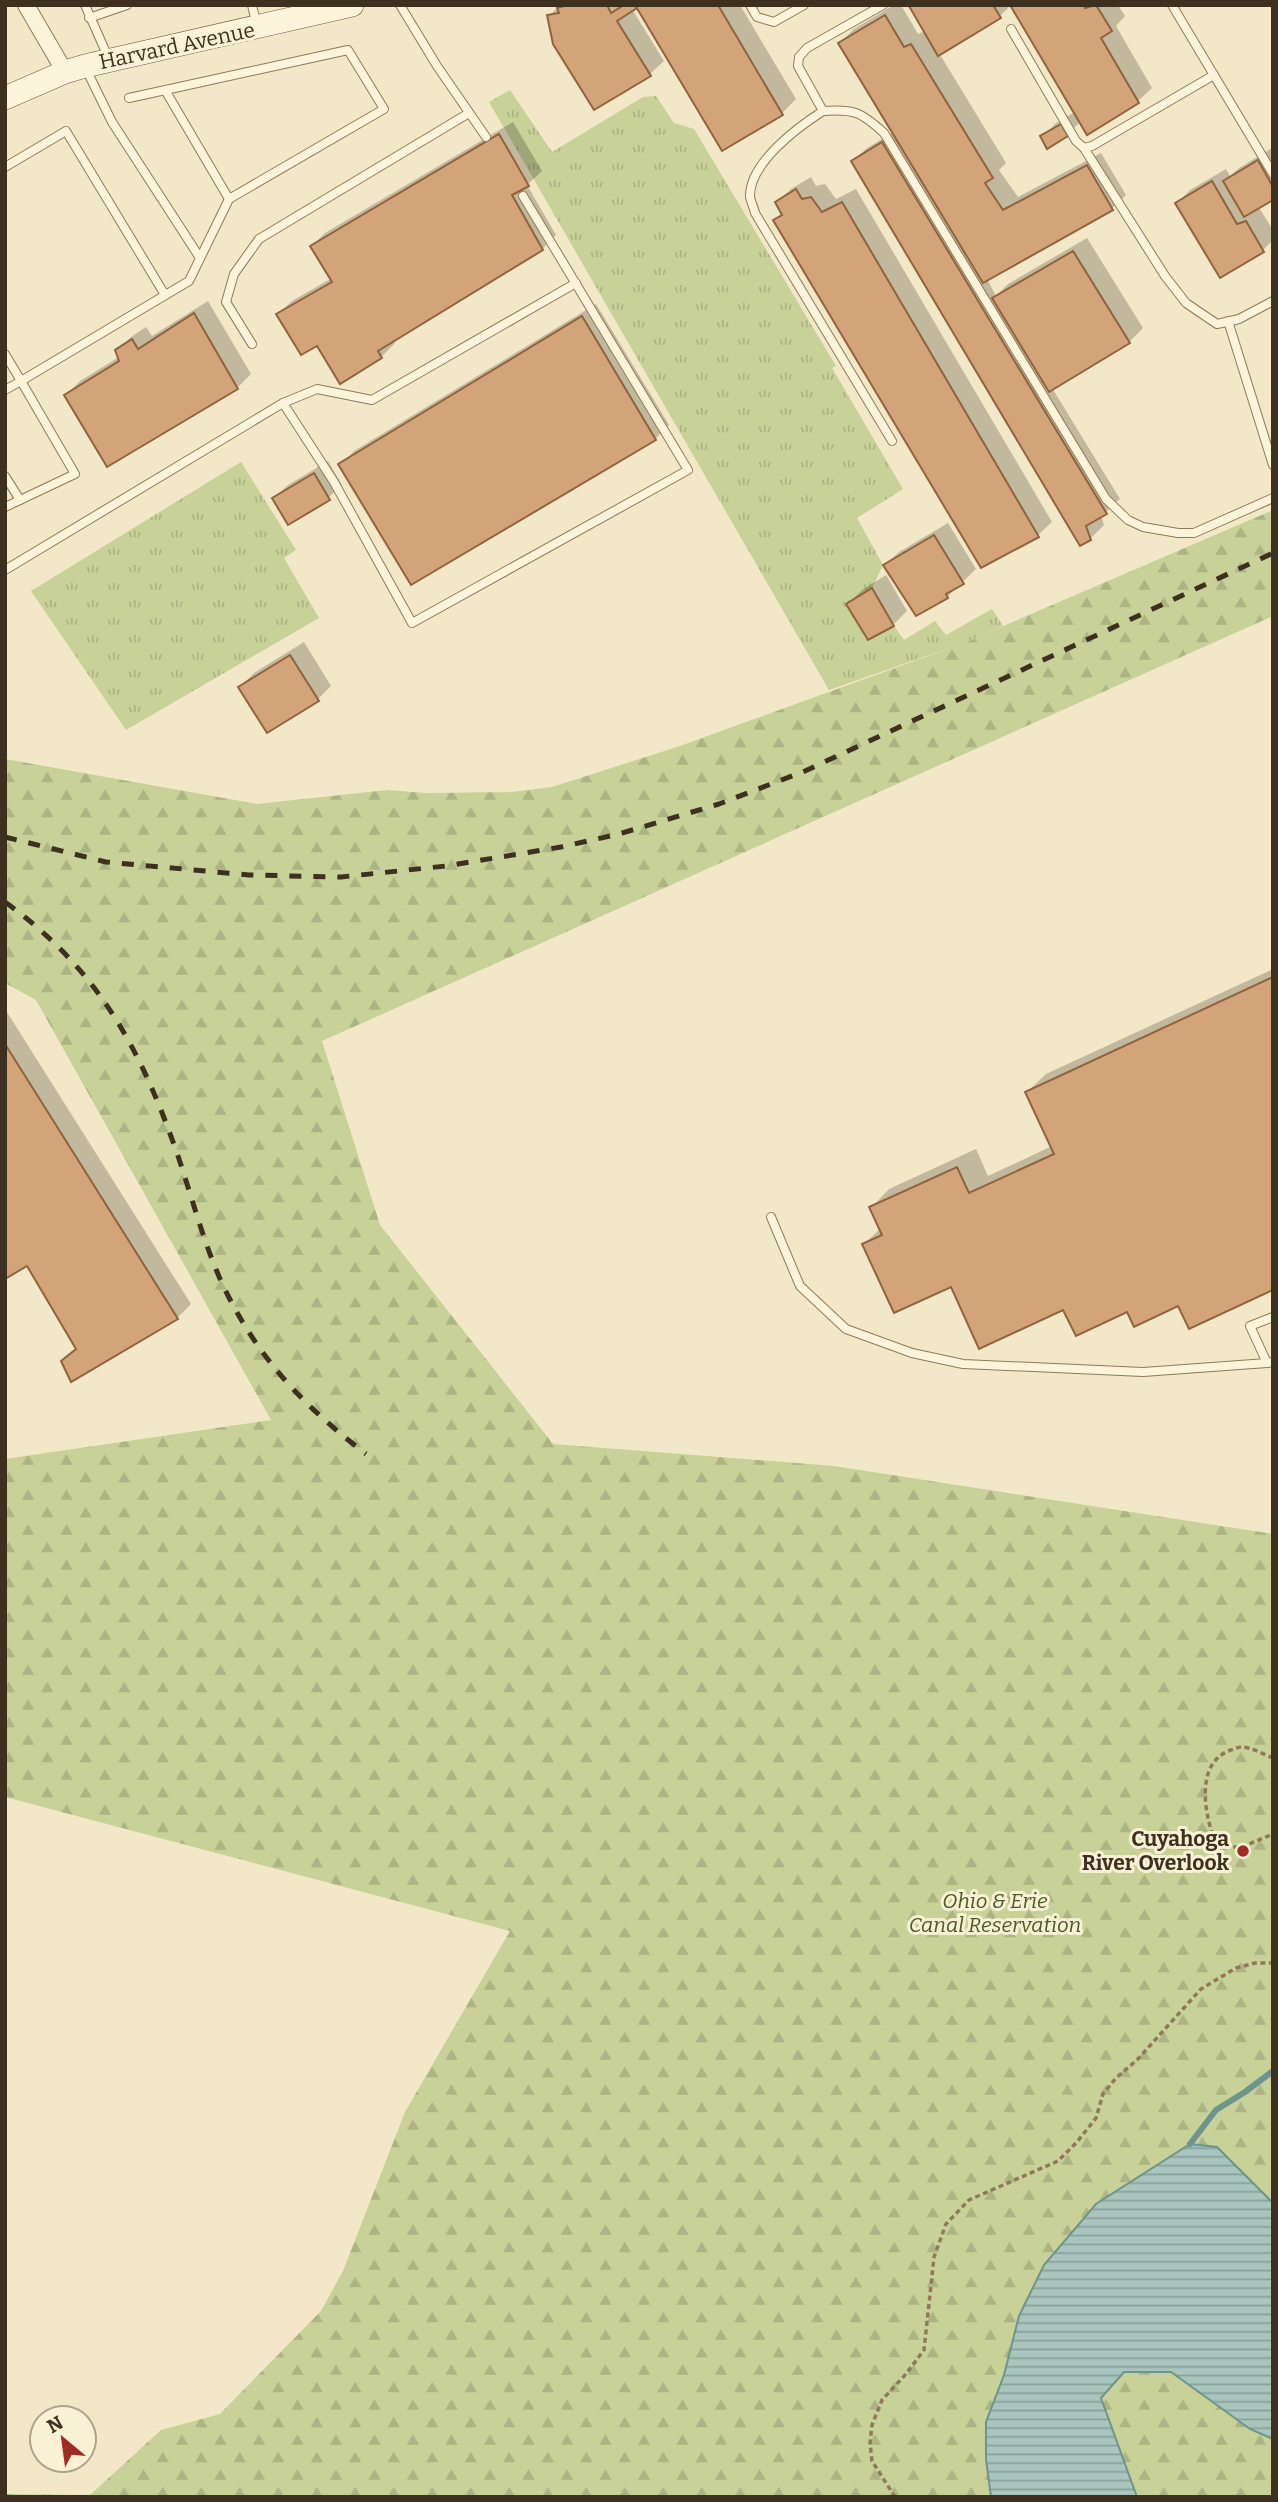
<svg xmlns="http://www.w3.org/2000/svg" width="1278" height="2502" font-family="Bitter,serif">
<defs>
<pattern id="grass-tufts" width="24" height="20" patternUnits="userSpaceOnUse" patternTransform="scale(1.75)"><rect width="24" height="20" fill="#c7d198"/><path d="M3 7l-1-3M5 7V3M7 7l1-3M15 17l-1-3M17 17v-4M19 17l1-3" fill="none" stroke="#acb483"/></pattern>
<pattern id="forest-firs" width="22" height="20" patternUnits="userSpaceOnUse" patternTransform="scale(1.75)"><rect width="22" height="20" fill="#c7d198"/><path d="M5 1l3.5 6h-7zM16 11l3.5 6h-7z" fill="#acb483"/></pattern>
<pattern id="water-rules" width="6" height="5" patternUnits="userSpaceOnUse" patternTransform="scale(1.75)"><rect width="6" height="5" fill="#a8c5be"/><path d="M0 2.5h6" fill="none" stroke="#8aa09a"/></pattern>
</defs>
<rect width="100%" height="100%" fill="#f2e7c6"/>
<g fill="url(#grass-tufts)">
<polygon points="510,90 552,152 643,97 656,96 674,123 694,129 836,366 832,368 903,489 857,518 883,565 872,588 846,604 867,640 894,626 904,640 935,621 946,635 992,609 1003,626 964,643 829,690 489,102"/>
<polygon points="241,462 296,550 284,558 319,618 126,730 31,591"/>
</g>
<g fill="url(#forest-firs)">
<polygon points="1273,510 1273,616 322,1041 380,1225 553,1444 834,1466 1273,1534 1273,2203 1217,2147 1004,2375 986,2422 991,2497 5,2497 5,2494 90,2495 161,2430 220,2414 321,2311 343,2271 405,2112 510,1931 5,1797 5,1459 271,1420 36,1000 5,983 5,759 257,804 387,790 426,793 512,792 552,787 680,746 964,643"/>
<polygon points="1124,2372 1171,2372 1250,2429 1273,2439 1273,2497 1137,2497 1100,2398"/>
</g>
<polygon fill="url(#water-rules)" stroke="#6d958d" stroke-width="2" points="1190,2144 1217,2147 1273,2203 1273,2439 1250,2429 1171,2372 1124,2372 1101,2398 1137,2497 991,2497 986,2459 986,2422 1004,2375 1019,2316 1044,2265 1096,2204"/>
<g fill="#0003">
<polygon points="560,5 740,5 796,99 782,113 722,149 637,6 632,9 664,61 650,74 594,107 549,16"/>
<polygon points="894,5 901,5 918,34 925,31 913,5 1011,5 1000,16 939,53 1006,163 999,170 1018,197 1101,153 1126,195 1112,208 987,279 996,296 1008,284 1087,238 1143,328 1129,342 1052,388 1120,499 1101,516 1104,525 1090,539 853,161 867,148 894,132 840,43 854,29"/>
<polygon points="1012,5 1118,5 1125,16 1116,26 1152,88 1138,101 1081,121 1067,135 1042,137 1056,123 1075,112"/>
<polygon points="513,122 542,171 527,185 556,235 542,249 393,340 395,343 381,357 341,381 318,343 278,314 292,301 332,278 312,246 325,233"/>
<polygon points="1272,148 1273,198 1258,206 1273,230 1273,240 1263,250 1177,203 1190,190 1226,169 1230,176 1239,168"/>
<polygon points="811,177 816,186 825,184 836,199 856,189 1052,522 1038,535 982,566 775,221 782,213 777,202 791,189"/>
<polygon points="208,301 251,374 237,388 66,395 80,381 119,357 117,351 131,337 146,327 152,336"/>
<polygon points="596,304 669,425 655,439 412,582 341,465 354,451"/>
<polygon points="328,461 342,485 328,498 274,498 288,485"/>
<polygon points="948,523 976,569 947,597 885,565 899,552"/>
<polygon points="886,575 907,611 893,625 868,638 848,604 862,590"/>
<polygon points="304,642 331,686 318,699 240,687 254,673"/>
<polygon points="1273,969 1273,1288 1179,1304 1128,1309 1064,1308 952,1285 864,1244 880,1229 871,1208 889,1189 976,1149 988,1176 1052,1146 1027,1092 1046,1074"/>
<polygon points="5,1009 191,1304 177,1318 71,1379 63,1361 77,1347 28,1264 5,1277"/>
</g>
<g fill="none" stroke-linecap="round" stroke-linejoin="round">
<polyline stroke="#6d958d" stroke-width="6" points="1190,2144 1216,2110 1245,2092 1273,2071"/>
</g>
<g fill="#d3a479" stroke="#90633d" stroke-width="2">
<polygon points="568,5 607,5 611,13 624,5 635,5 637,8 617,21 651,76 594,110 553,44 547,15 559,13 557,8"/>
<polygon points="635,5 718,5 783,115 722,151"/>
<polygon points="911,5 993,5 1001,18 938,56 909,6"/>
<polygon points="1010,5 1084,5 1085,8 1096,5 1112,31 1101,38 1139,103 1087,135"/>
<polygon points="885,15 904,47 911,44 993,178 985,183 1003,210 1087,165 1113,210 983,283 838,43"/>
<polygon points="1061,124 1068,136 1047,149 1040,136"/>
<polygon points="499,134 529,186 512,195 543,250 378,351 382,358 340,384 317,346 301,355 276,314 332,282 310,246"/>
<polygon points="882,142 1107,514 1086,526 1091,540 1080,546 851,161"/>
<polygon points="1258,160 1273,187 1273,200 1244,217 1223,181"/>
<polygon points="1212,181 1237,224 1246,221 1264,252 1220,278 1175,203"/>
<polygon points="796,189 802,199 811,197 822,212 842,202 1039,537 981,568 773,220 782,215 775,202"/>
<polygon points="1073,251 1130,343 1049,392 992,298"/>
<polygon points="194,313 238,389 107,467 64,395 119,361 115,350 132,339 138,349"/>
<polygon points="582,316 656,440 411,585 338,464"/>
<polygon points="314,473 330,500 288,525 272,498"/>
<polygon points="934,535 964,584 946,594 948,598 916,616 883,565"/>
<polygon points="872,588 894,626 868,640 846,604"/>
<polygon points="290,655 319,701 267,733 238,687"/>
<polygon points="1273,977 1273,1290 1189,1329 1178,1306 1134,1327 1127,1312 1076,1336 1063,1310 979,1349 951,1287 894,1313 862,1244 882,1235 869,1207 957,1167 969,1193 1054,1154 1025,1092"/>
<polygon points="5,1044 178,1319 71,1382 61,1361 76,1349 27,1266 5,1279"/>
</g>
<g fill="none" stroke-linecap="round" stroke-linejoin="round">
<g stroke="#8f795a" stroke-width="10">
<g id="service">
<polyline points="85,5 108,57"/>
<polyline points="252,5 257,26"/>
<polyline points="400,5 437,66 486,137"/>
<polyline points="750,5 757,17 774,22 804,5"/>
<path d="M883,5L807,48L799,57L798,66L823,111C798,127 749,163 750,197C751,202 754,208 755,213L892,441"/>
<polyline points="1172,5 1273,174"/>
<polyline points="89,18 127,5"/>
<polyline points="1011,29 1076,141 1084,148 1092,146 1214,75"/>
<polyline points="86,69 112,122 200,258"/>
<polyline points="165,90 229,199"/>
<path d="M823,111C855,109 861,112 884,133L1106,499L1128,520L1143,527L1178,533H1194L1273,498"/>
<polyline points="1084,148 1165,276 1186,303 1217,324 1239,319 1273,301"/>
<polyline points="5,167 66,131 165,295"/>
<polyline points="523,196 688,470 412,623 334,482 283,403 317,389 372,400 576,283"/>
<polyline points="1228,321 1273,465"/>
<polyline points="252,344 226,302 234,274 259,239 469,113"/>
<polyline points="5,354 21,381 5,390"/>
<polyline points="5,476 20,500 75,474 21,381 189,281 229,199 384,109 348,50 129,98"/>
<polyline points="5,507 20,500"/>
<polyline points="5,570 283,403"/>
<polyline points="771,1217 800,1286 846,1329 912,1353 963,1364 1143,1372 1267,1363"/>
<polyline points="1273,1317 1250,1326 1267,1363 1273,1362"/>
</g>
</g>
<g stroke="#8f795a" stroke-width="18">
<polyline id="minor" points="26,5 65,72"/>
</g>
<g stroke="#715a3d" stroke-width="24">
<polyline id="secondary" points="5,98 65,72 85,66 352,5"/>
</g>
<g stroke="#8f795a" stroke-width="3.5" stroke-dasharray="5 3.5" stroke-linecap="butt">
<path d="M1273,1758C1265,1755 1251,1747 1242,1747C1238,1747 1235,1749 1231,1750C1193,1763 1205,1818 1217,1847H1242L1273,1834"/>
<polyline points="895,2497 872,2461 870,2443 872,2425 882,2400 906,2374 924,2350 934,2257 946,2224 969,2200 1058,2161 1077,2142 1096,2118 1103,2094 1116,2078 1137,2060 1201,1989 1236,1968 1255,1963 1273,1963"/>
</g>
<use href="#service" stroke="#fbf3da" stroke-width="8"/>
<use href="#minor" stroke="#fbf3da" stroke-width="16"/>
<use href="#secondary" stroke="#fbf3da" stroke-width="23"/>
<g stroke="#3e301f" stroke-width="5" stroke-dasharray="12 12" stroke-linecap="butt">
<polyline points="5,837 106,862 249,875 341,877 446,866 561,847 619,834 719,804 805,771 1273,553"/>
<path d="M5,902C98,969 141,1049 178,1156C195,1206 207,1258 233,1305C266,1367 310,1411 366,1454"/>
</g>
</g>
<circle fill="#a32b25" stroke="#f8f1d6" stroke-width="2.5" cx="1243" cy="1851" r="7"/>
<g text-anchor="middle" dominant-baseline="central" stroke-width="6" stroke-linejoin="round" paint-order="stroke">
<g font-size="21" fill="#3e301f" stroke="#f8f1d6">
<text transform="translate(177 46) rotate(-12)">Harvard Avenue</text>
</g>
<g font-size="21" font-weight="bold" fill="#3e301f" stroke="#f8f1d6" text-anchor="end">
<text x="1229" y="1839">Cuyahoga<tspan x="1229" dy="24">River Overlook</tspan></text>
</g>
<g font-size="21" font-style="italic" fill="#4a5c23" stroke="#f8f1d6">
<text x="995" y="1901">Ohio &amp; Erie<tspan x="995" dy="24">Canal Reservation</tspan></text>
</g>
</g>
<rect width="1278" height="2502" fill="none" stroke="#3e301f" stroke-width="14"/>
<g transform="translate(63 2439) rotate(331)"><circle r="33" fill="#f8f1d6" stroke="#aea48d" stroke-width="2"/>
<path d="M0-5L12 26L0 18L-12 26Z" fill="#a32b25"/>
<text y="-10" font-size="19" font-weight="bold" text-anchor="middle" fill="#3e301f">N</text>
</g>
</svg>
